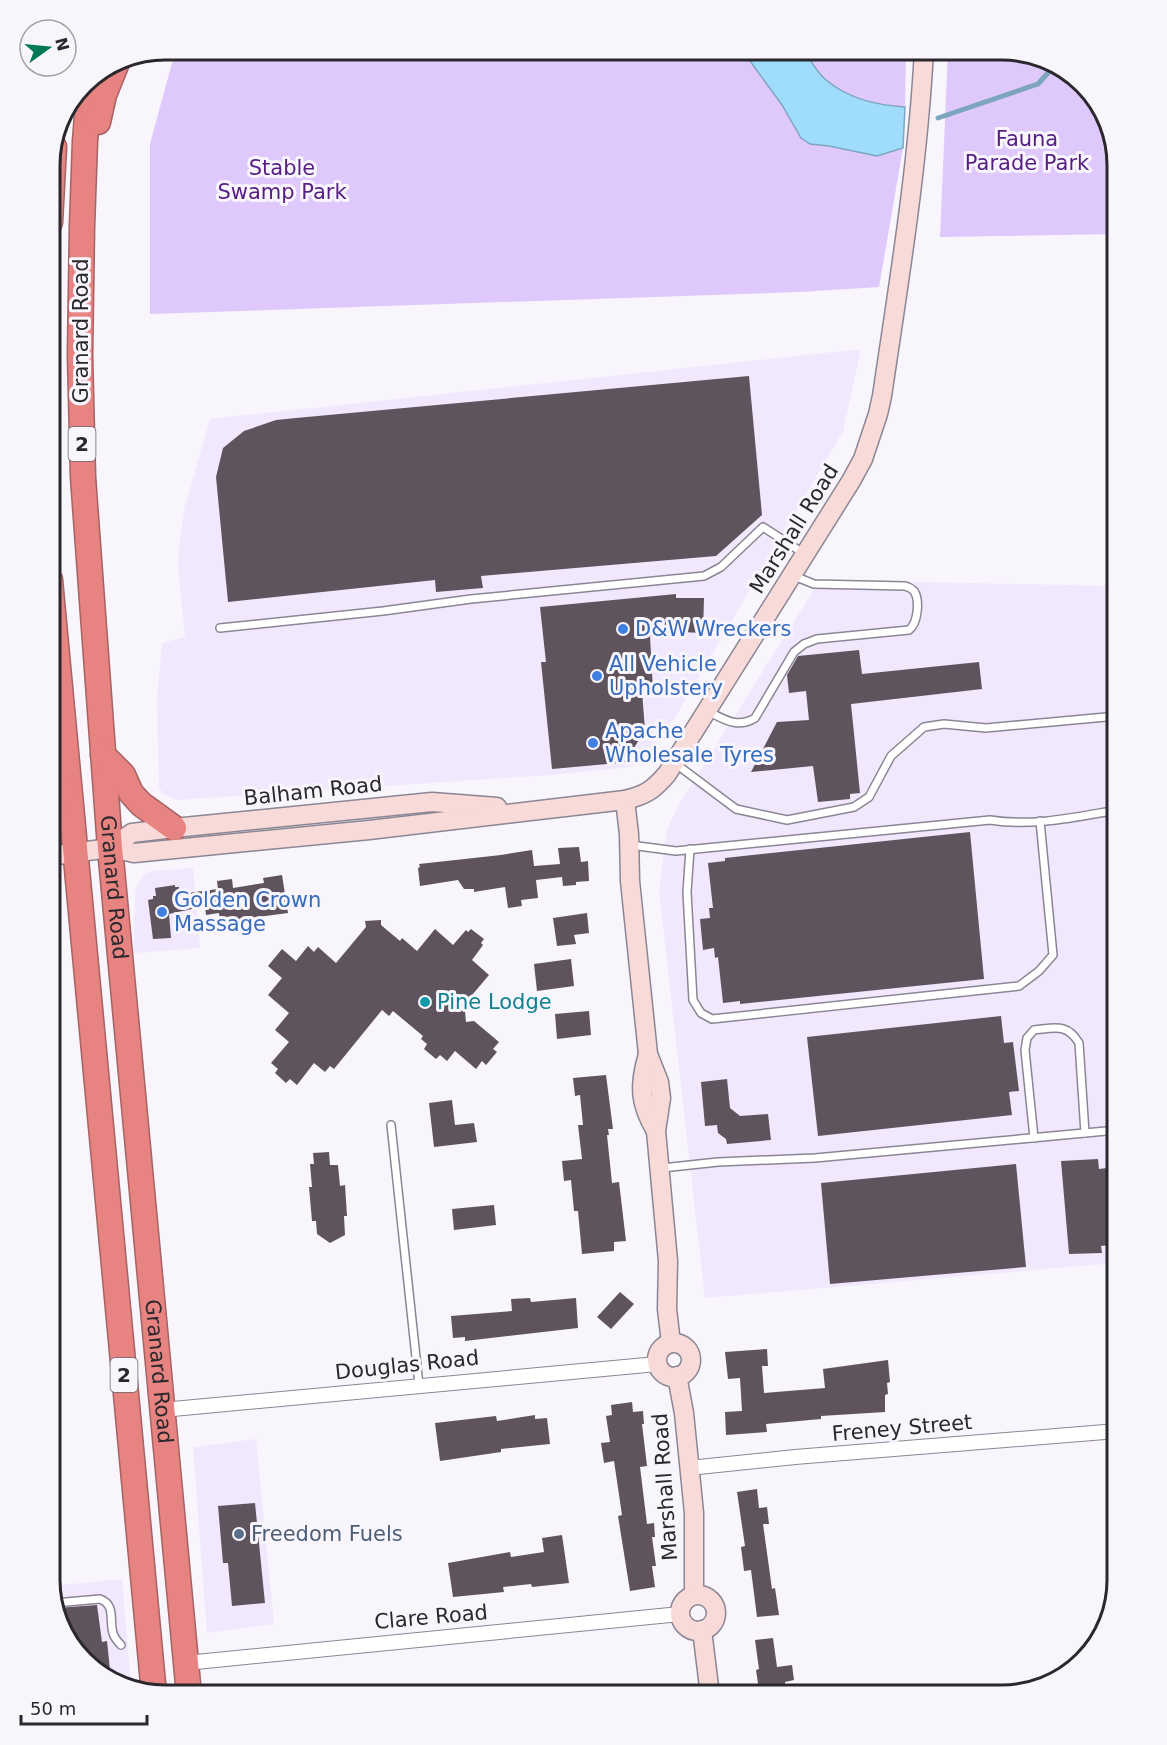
<svg xmlns="http://www.w3.org/2000/svg" width="1167" height="1745" font-family="'DejaVu Sans',sans-serif">
<rect width="100%" height="100%" fill="#f8f5fd"/>
<g fill="#f1e8fe">
<polygon points="861,349 843,431 677,714 641,763 630,767 551,775 176,800 163,794 159,787 157,698 162,643 185,637 178,566 179,545 185,506 210,419"/>
<polygon points="820,580 1117,586 1117,1263 705,1298 659,891 667,830 678,806"/>
<polygon points="193,868 200,948 134,953 135,892 141,878 150,871"/>
<polygon points="256,1439 274,1624 207,1633 193,1447"/>
<polygon points="122,1579 131,1686 101,1676 65,1638 51,1586"/>
</g>
<g fill="#dfc8fc">
<polygon points="189,50 742,50 782,105 801,138 810,144 829,146 877,156 903,148 879,287 800,292 150,314 150,144 172,63"/>
<path d="M803,50H906L905,107C876,105 849,99 826,80C817,73 810,59 803,50Z"/>
<polygon points="948,50 1009,50 1066,69 1102,107 1117,165 1117,234 940,237"/>
</g>
<path fill="#a0dcfc" stroke="#7da6be" stroke-width="1.5" d="M742,50H803C810,59 817,73 826,80C849,99 876,105 905,107L903,148L877,156L829,146L810,144L801,138L782,105Z"/>
<g fill="none" stroke-linecap="round" stroke-linejoin="round">
<polyline stroke="#7da6be" stroke-width="5" points="938,118 1038,84 1055,65"/>
</g>
<g fill="#5f545d">
<polygon points="749,376 762,515 716,556 481,576 483,588 436,592 435,580 228,602 216,477 223,448 244,431 276,420 296,418"/>
<polygon points="676,594 676,598 704,598 703,633 681,632 650,636 653,690 642,691 645,730 629,756 629,762 552,769 541,662 546,662 540,607"/>
<polygon points="859,650 862,674 979,662 982,689 851,704 860,793 850,794 850,799 818,802 813,766 751,772 777,722 809,720 806,691 789,693 787,675 798,656"/>
<polygon points="970,832 984,979 740,1004 740,1001 723,1003 718,957 715,958 714,948 703,950 700,919 710,918 709,908 713,908 708,863 725,861 725,858"/>
<polygon points="579,847 581,862 588,861 589,881 576,882 576,885 563,886 562,877 536,880 538,898 521,900 522,906 508,908 505,887 474,892 474,889 464,889 458,880 420,886 418,868 420,867 419,864 501,855 532,850 534,866 560,864 558,848"/>
<polygon points="282,875 288,913 220,922 219,913 206,915 205,906 169,914 171,938 153,939 148,900 153,899 153,896 156,896 155,888 175,885 175,887 179,887 180,894 218,889 217,881 232,879 233,888 264,883 263,878"/>
<polygon points="587,913 589,933 574,935 576,944 557,946 553,918"/>
<polygon points="381,920 381,925 400,941 402,938 417,951 435,929 453,945 466,930 468,932 471,929 484,939 481,943 483,945 472,960 489,975 467,1001 464,1001 466,1022 474,1021 499,1042 493,1049 497,1052 486,1065 482,1061 476,1069 455,1051 447,1061 440,1055 436,1059 424,1049 427,1044 421,1039 423,1036 393,1011 389,1016 382,1010 334,1069 330,1066 325,1072 314,1063 297,1085 290,1079 286,1083 275,1073 278,1069 271,1063 289,1042 275,1030 289,1013 268,995 282,978 268,966 282,949 296,961 308,946 314,952 318,947 336,963 366,927 365,921"/>
<polygon points="571,959 574,986 537,991 534,964"/>
<polygon points="589,1011 591,1035 557,1039 555,1014"/>
<polygon points="1001,1016 1004,1043 1013,1042 1019,1091 1009,1092 1012,1115 818,1136 807,1037"/>
<polygon points="606,1075 613,1129 608,1129 609,1135 607,1135 612,1183 619,1182 626,1241 614,1242 614,1251 582,1254 578,1211 574,1211 571,1180 564,1181 562,1161 582,1159 578,1125 583,1125 580,1095 575,1096 573,1078"/>
<polygon points="727,1079 730,1108 740,1116 768,1114 771,1140 727,1144 726,1139 718,1133 717,1125 705,1126 701,1082"/>
<polygon points="452,1100 455,1125 474,1123 477,1142 434,1147 429,1103"/>
<polygon points="329,1152 330,1165 338,1165 340,1186 345,1185 347,1216 344,1216 345,1235 330,1243 317,1234 316,1221 312,1221 309,1187 312,1187 310,1164 314,1164 313,1153"/>
<polygon points="1098,1159 1099,1169 1115,1167 1118,1244 1101,1246 1102,1253 1069,1254 1061,1161"/>
<polygon points="1016,1164 1026,1267 830,1284 821,1183"/>
<polygon points="494,1205 496,1225 454,1230 452,1209"/>
<polygon points="620,1292 634,1304 611,1329 597,1317"/>
<polygon points="530,1298 531,1302 576,1298 578,1328 465,1341 465,1337 453,1338 451,1316 512,1311 511,1299"/>
<polygon points="767,1349 768,1366 762,1366 764,1393 825,1388 823,1369 888,1360 890,1382 887,1383 888,1394 885,1395 885,1412 821,1416 821,1419 766,1424 767,1432 726,1435 725,1412 742,1411 740,1378 728,1379 725,1352"/>
<polygon points="632,1402 633,1412 643,1411 644,1424 642,1424 647,1466 640,1467 647,1524 654,1523 655,1537 652,1537 656,1566 652,1566 655,1587 630,1591 618,1516 622,1515 614,1461 604,1463 601,1443 610,1442 606,1416 612,1415 611,1405"/>
<polygon points="535,1415 535,1419 547,1418 550,1444 501,1449 501,1452 440,1461 435,1423 496,1416 497,1421"/>
<polygon points="757,1489 759,1508 767,1507 769,1524 763,1524 772,1589 775,1588 779,1615 757,1617 751,1570 744,1571 741,1547 745,1546 737,1492"/>
<polygon points="255,1503 265,1603 232,1606 228,1563 223,1563 218,1506"/>
<polygon points="562,1535 569,1583 532,1587 531,1584 503,1587 504,1592 453,1597 448,1563 510,1552 511,1557 544,1552 542,1538"/>
<polygon points="97,1605 102,1642 107,1641 111,1680 101,1676 65,1638 57,1608"/>
<polygon points="773,1638 777,1667 792,1665 794,1680 785,1682 785,1687 759,1690 756,1670 759,1669 755,1640"/>
</g>
<g fill="none" stroke-linecap="round" stroke-linejoin="round">
<g stroke="#8b8693" stroke-width="10">
<g id="lane">
<polyline points="220,628 383,611 471,599 704,576 721,567 763,527 803,553"/>
<path d="M707,711C724,719 737,729 755,718L794,652L804,644L817,639L909,630C918,623 920,600 914,591C911,588 909,587 905,586L814,584L794,576"/>
<polyline points="676,764 736,809 787,820 854,807 869,797 891,756 924,727 944,724 986,728 1117,716"/>
<path d="M630,845L676,851L990,820C1032,827 1076,817 1117,810"/>
<polyline points="690,849 687,892 693,1000 701,1013 712,1019 1019,986 1039,971 1053,955 1040,821"/>
<polyline points="391,1125 419,1385"/>
<path d="M1034,1138L1025,1050L1027,1038L1034,1030C1055,1028 1067,1023 1079,1043L1085,1133"/>
<polyline points="662,1168 718,1162 815,1158 1117,1130"/>
<path d="M55,1603L100,1599C116,1605 109,1620 113,1633C114,1637 118,1642 121,1645"/>
</g>
</g>
<g stroke="#8b8693" stroke-width="16">
<g id="street">
<polyline points="162,1410 657,1364"/>
<polyline points="689,1468 795,1457 1117,1431"/>
<polyline points="186,1663 680,1614"/>
</g>
</g>
<g stroke="#8b8693" stroke-width="21">
<g id="secondary">
<polyline points="625,800 629,834 630,881 648,1054 659,1082 661,1098 656,1131 668,1261 667,1309 671,1343"/>
<polyline points="110,848 132,833 174,828 432,802 497,807"/>
<path d="M50,856L110,848L134,853L369,830L625,800C646,795 653,790 667,774L851,481L863,459L878,414L882,396C899,281 918,166 924,50"/>
<path d="M648,1054C639,1085 639,1103 656,1131"/>
<circle cx="674" cy="1360" r="17"/>
<polyline points="677,1376 684,1413 694,1513 694,1595"/>
<circle cx="698" cy="1613" r="18"/>
<polyline points="702,1630 710,1695"/>
</g>
</g>
<g stroke="#a56364" stroke-width="27">
<g id="highway">
<path id="s1" d="M90,79L85,141L82,226L80,355L83,477L110,848L189,1695"/>
<polyline points="98,122 104,95 118,60"/>
<polyline points="50,222 54,147"/>
<polyline points="50,580 154,1694"/>
<polyline points="103,755 123,775 131,793 141,804 174,828"/>
<polyline points="50,813 68,791"/>
</g>
</g>
<use href="#lane" stroke="#fff" stroke-width="7"/>
<use href="#street" stroke="#fff" stroke-width="14"/>
<use href="#secondary" stroke="#f8dad9" stroke-width="18"/>
<use href="#highway" stroke="#e78381" stroke-width="24"/>
</g>
<g fill="#3f7fe0" stroke="#f8f5fd" stroke-width="2">
<circle cx="623" cy="629" r="6"/>
<circle cx="597" cy="676" r="6"/>
<circle cx="593" cy="743" r="6"/>
<circle cx="162" cy="912" r="6"/>
</g>
<circle fill="#0f9aa8" stroke="#f8f5fd" stroke-width="2" cx="425" cy="1002" r="6"/>
<circle fill="#5c6f8a" stroke="#f8f5fd" stroke-width="2" cx="239" cy="1534" r="6"/>
<g text-anchor="middle" dominant-baseline="central" stroke-width="6" stroke-linejoin="round" paint-order="stroke">
<g fill="#f8f5fd" stroke="#68666b" stroke-width="1.5">
<rect x="68.5" y="427" width="27" height="34" rx="4.5"/>
<rect x="110.5" y="1358" width="27" height="34" rx="4.5"/>
</g>
<g font-size="20" font-weight="bold" fill="#2a282d">
<text x="82" y="444">2</text>
<text x="124" y="1375">2</text>
</g>
<g font-size="21" fill="#551e80" stroke="#f8f5fd">
<text x="1027" y="139">Fauna<tspan x="1027" dy="24">Parade Park</tspan></text>
<text x="282" y="168">Stable<tspan x="282" dy="24">Swamp Park</tspan></text>
</g>
<g font-size="21" fill="#2a282d" stroke="#f8f5fd">
<text transform="translate(81 331) rotate(-90)">Granard Road</text>
<text transform="translate(794 529) rotate(-58)">Marshall Road</text>
<text transform="translate(313 791) rotate(-6)">Balham Road</text>
<text stroke="none"><textPath href="#s1" startOffset="810">Granard Road</textPath></text>
<text transform="translate(407 1365) rotate(-6)">Douglas Road</text>
<text stroke="none"><textPath href="#s1" startOffset="1296">Granard Road</textPath></text>
<text transform="translate(902 1428) rotate(-5)">Freney Street</text>
<text transform="translate(665 1487) rotate(-94)">Marshall Road</text>
<text transform="translate(431 1617) rotate(-5)">Clare Road</text>
</g>
<g font-size="21" fill="#366cbe" stroke="#f8f5fd" text-anchor="start">
<text x="635" y="629">D&amp;W Wreckers</text>
<text x="609" y="664">All Vehicle<tspan x="609" dy="24">Upholstery</tspan></text>
<text x="605" y="731">Apache<tspan x="605" dy="24">Wholesale Tyres</tspan></text>
<text x="174" y="900">Golden Crown<tspan x="174" dy="24">Massage</tspan></text>
</g>
<g font-size="21" fill="#0d838f" stroke="#f8f5fd" text-anchor="start">
<text x="437" y="1002">Pine Lodge</text>
</g>
<g font-size="21" fill="#4e5e75" stroke="#f8f5fd" text-anchor="start">
<text x="251" y="1534">Freedom Fuels</text>
</g>
</g>
<path d="M0 0H1167V1745H0ZM165 60H1002A105 105 0 0 1 1107 165V1580A105 105 0 0 1 1002 1685H165A105 105 0 0 1 60 1580V165A105 105 0 0 1 165 60Z" fill="#f8f5fd" fill-rule="evenodd"/>
<path fill="none" stroke="#2a282d" stroke-width="3" d="M165 60H1002A105 105 0 0 1 1107 165V1580A105 105 0 0 1 1002 1685H165A105 105 0 0 1 60 1580V165A105 105 0 0 1 165 60Z"/>
<g transform="translate(48 48) rotate(75)"><circle r="28" fill="#f8f5fd" stroke="#a6a3aa" stroke-width="1.5"/>
<path d="M0-4.5L10 22L0 15L-10 22Z" fill="#007956"/>
<text y="-9" font-size="16" font-weight="bold" text-anchor="middle" fill="#2a282d">N</text>
</g>
<path d="M21 1715v9h126v-9" fill="none" stroke="#2a282d" stroke-width="3"/>
<text x="30" y="1715" font-size="18" fill="#2a282d" stroke="#f8f5fd" stroke-width="4.5" paint-order="stroke">50 m</text>
</svg>
